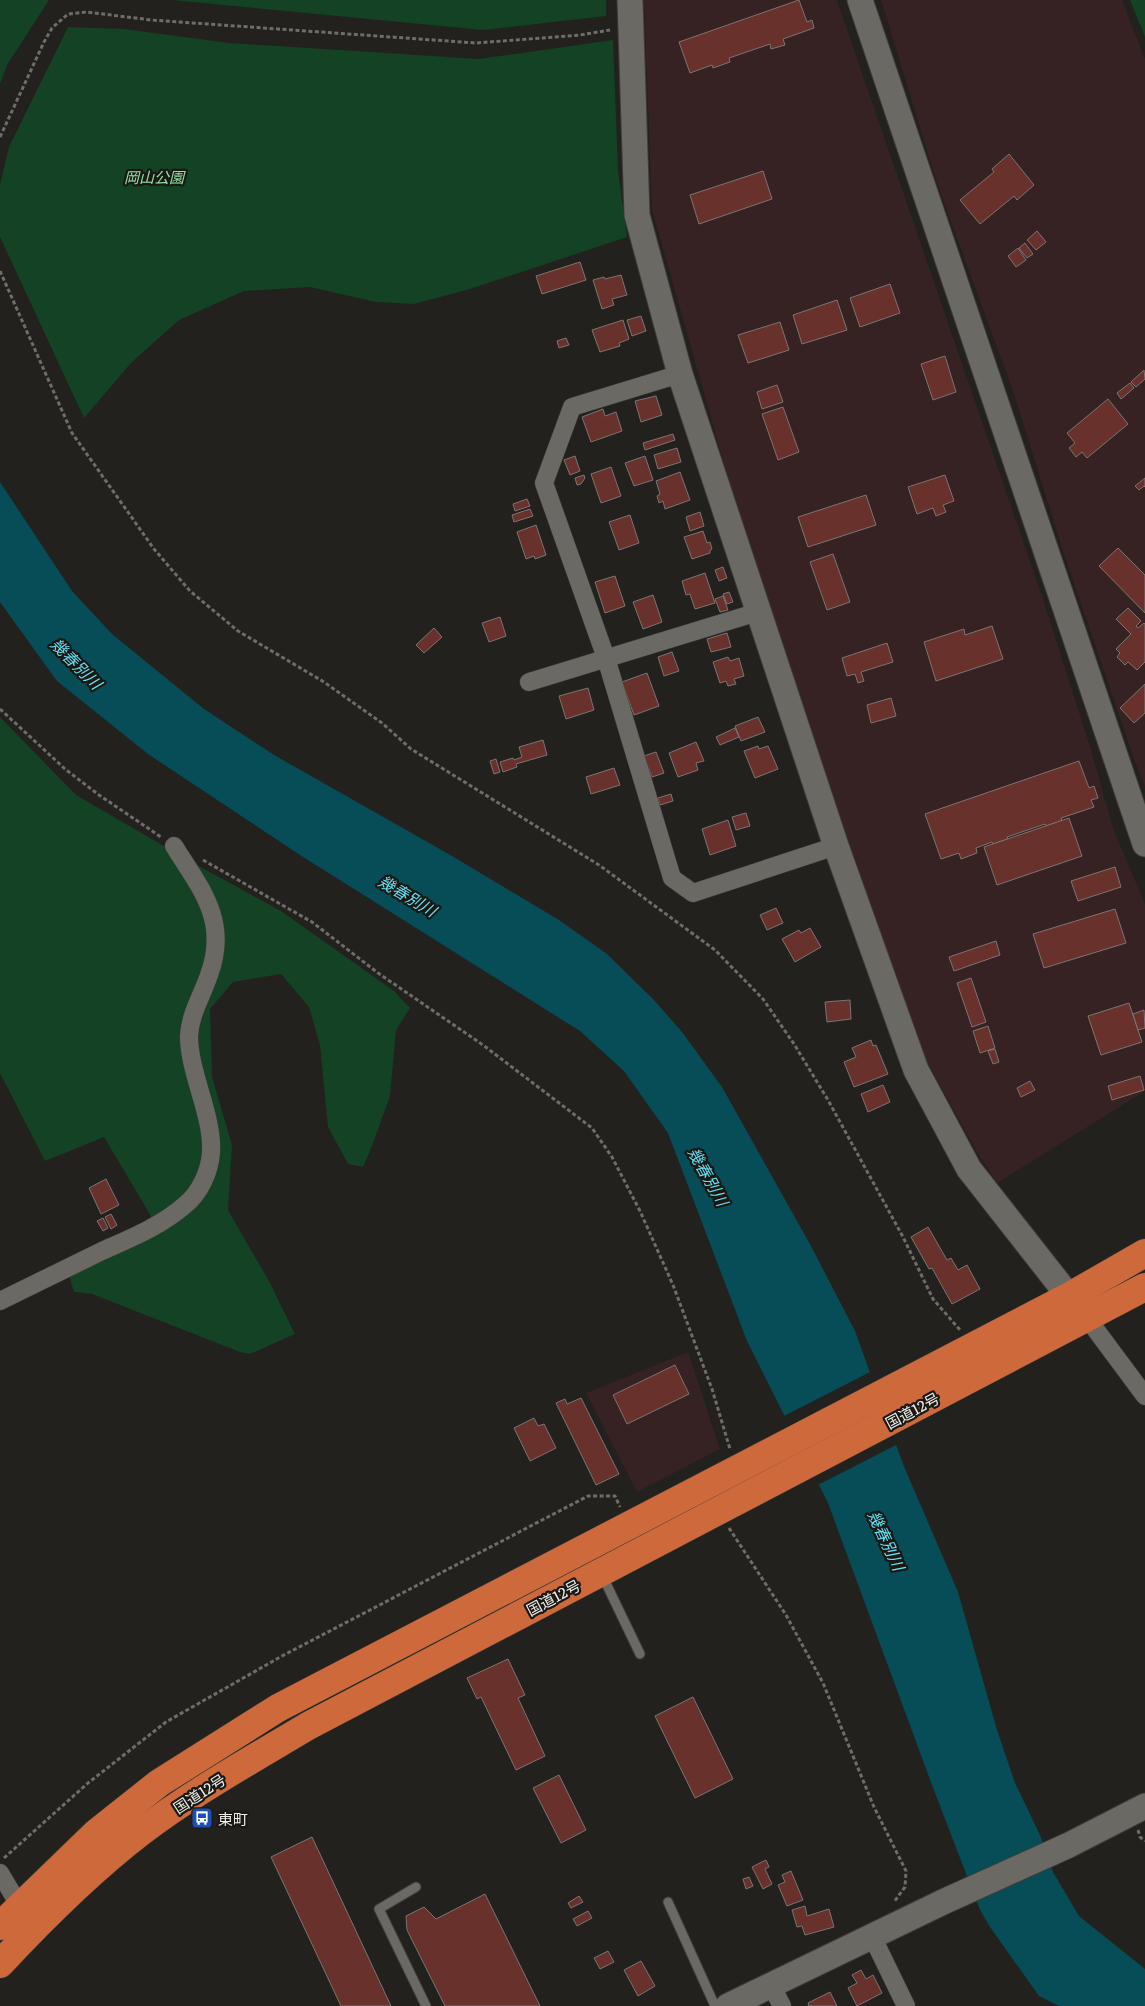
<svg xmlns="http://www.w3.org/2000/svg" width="1145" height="2006" font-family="Literata,'Noto Sans JP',serif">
<rect width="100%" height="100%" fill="#22211d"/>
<g fill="#362222">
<polygon points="644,0 837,0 1044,602 1092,753 1113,828 1145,904 1145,1091 997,1183 976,1150 923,1055 807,723 729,481 652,210"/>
<polygon points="881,0 1122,0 1145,59 1145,787 1133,756 1064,554 1014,394 937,183"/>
<polygon points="688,1352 720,1449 637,1492 586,1393"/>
</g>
<g fill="#134224">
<polygon points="0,0 49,0 7,65 0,84"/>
<polygon points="172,0 606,0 606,16 483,30"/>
<polygon points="1130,0 1145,0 1145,37"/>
<polygon points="68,27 124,29 229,43 479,59 613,40 618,171 627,237 470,289 414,304 376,302 310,287 244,291 179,320 131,363 84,418 0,237 0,185 9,147"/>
<polygon points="0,717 76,795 195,864 281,911 394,991 410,1008 396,1030 390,1096 372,1146 363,1167 348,1164 328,1127 320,1045 309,1007 281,974 233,982 210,1009 212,1077 232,1145 228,1210 270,1283 295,1334 250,1354 240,1352 92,1294 74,1292 69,1276 158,1232 148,1211 104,1137 45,1161 0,1073"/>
</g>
<polygon fill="#074d57" points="0,482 72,591 112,634 204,709 274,755 452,856 559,920 607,954 653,999 682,1032 722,1087 811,1246 855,1331 903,1464 958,1592 997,1730 1015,1783 1040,1835 1053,1872 1079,1916 1145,1969 1145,2006 1059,2006 1039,1996 990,1927 980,1910 932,1785 828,1503 747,1341 668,1133 624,1071 580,1031 300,855 148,754 57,681 0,602"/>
<polygon fill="#22211d" points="872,1371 898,1444 816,1486 782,1417"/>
<g fill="#68312b" stroke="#7b7574">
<polygon points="799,0 807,22 812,20 814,28 783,39 785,45 771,49 770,44 729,58 730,62 713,68 712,65 690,73 679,42"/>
<polygon points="1009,154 1034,185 1017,200 1014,196 980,224 960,200 994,172 992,169"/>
<polygon points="763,171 772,199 699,224 690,195"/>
<polygon points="1037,231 1046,242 1036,250 1027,240"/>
<polygon points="1025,243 1033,254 1027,258 1019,248"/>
<polygon points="1018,248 1026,260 1016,267 1008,256"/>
<polygon points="580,262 586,280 542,294 536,276"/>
<polygon points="621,275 627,295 612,299 614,305 602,309 593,280 604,277 605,279"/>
<polygon points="890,284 900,313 860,327 850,298"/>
<polygon points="837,300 847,330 802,344 793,315"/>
<polygon points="641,316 646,331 632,336 627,320"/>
<polygon points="623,320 629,339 619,343 620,346 600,352 592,330"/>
<polygon points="780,322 789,350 748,363 738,335"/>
<polygon points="566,338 569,345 559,348 557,341"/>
<polygon points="945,356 956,392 933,400 921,364"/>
<polygon points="1144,370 1145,379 1136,387 1131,382"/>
<polygon points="1130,383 1134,388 1121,399 1117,393"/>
<polygon points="777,385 783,402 762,409 757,392"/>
<polygon points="656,396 662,415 641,422 635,401"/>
<polygon points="1108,399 1128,424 1087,458 1082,452 1076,457 1069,448 1075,443 1067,433"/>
<polygon points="783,407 799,452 778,460 762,414"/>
<polygon points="603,409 605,416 616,412 622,431 591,442 582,417"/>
<polygon points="673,434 675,440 645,450 643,443"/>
<polygon points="677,448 681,462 658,469 654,455"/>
<polygon points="575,456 580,471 570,475 564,460"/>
<polygon points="645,456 653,480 634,486 625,463"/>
<polygon points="611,467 621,496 601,503 591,474"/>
<polygon points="680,472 690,500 665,509 663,501 659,503 657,496 660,494 656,481"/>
<polygon points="584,475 585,478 581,484 577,485 575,478"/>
<polygon points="945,475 954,501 943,505 946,512 936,516 933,508 917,514 908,487"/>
<polygon points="1145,478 1145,487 1144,486 1139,490 1135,486"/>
<polygon points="866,495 876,525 808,547 798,517"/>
<polygon points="527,499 530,506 515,511 513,504"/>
<polygon points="530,509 533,516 514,522 512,515"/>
<polygon points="700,512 704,526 690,531 686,517"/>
<polygon points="630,515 639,543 619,550 609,522"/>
<polygon points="536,525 546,555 535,559 534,556 526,559 517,532"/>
<polygon points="703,531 707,543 710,542 712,549 710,550 710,553 692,559 684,537"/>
<polygon points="1118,548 1145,575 1145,613 1099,566"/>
<polygon points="833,554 850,602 827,610 810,562"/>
<polygon points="723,567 727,578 719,581 715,570"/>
<polygon points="705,573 715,603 695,609 690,594 686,595 682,581"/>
<polygon points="615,576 625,606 605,613 595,582"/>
<polygon points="729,592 733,602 727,604 723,594"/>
<polygon points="653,595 662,622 643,629 633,602"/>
<polygon points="723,596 728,610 720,612 715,599"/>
<polygon points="1128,608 1141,621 1136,626 1138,628 1144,623 1145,624 1145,662 1137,670 1128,662 1125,665 1117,657 1120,653 1116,649 1131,634 1116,619"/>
<polygon points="500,617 506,636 489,642 482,623"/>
<polygon points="992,626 1003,659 936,681 924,642 964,629 965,635"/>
<polygon points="434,628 442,637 424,653 416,645"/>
<polygon points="727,633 731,647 711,652 707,639"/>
<polygon points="887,643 893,662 861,672 864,681 858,683 855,674 847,676 842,658"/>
<polygon points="672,652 679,671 664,676 658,657"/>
<polygon points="728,657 730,661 739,658 744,676 734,679 736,684 728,686 726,681 720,683 713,662"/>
<polygon points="647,673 659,706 634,715 622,682"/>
<polygon points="1145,684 1145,713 1134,723 1120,708"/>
<polygon points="588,688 594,710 566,719 559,696"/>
<polygon points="891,698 896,716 871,723 867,705"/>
<polygon points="758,717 765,732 741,741 735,726"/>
<polygon points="735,728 739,737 720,745 716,737"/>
<polygon points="543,740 547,755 516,764 517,767 503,772 500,762 513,758 514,760 522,757 519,747"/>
<polygon points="696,742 704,761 696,763 698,770 678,777 669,753"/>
<polygon points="758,746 759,749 768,746 778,769 755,778 744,751"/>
<polygon points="656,752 664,773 652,777 644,756"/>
<polygon points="496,759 500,772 494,774 490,761"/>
<polygon points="1079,761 1089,788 1094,786 1098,798 1091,800 1094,807 1061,818 1062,821 1046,826 1045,824 1007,837 1008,839 993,844 992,842 976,848 977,853 961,859 959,853 941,859 925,814"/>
<polygon points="614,768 620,785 591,794 586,777"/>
<polygon points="671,794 673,801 660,805 658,798"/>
<polygon points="746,813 750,826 736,830 732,817"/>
<polygon points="1069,818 1082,856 997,885 984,847"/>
<polygon points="728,820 736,846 710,855 702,829"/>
<polygon points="1115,867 1121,887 1078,901 1071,881"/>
<polygon points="776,908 783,923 767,930 760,915"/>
<polygon points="1115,909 1126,943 1044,968 1033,934"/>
<polygon points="810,928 821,947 795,962 782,939 799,930 801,933"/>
<polygon points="996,941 1000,955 954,971 949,957"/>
<polygon points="971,978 986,1022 972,1027 957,983"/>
<polygon points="850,1000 851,1019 827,1022 825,1002"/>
<polygon points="1129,1003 1142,1042 1101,1055 1088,1016"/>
<polygon points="1144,1010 1145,1028 1138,1030 1133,1014"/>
<polygon points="988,1026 995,1048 980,1053 973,1031"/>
<polygon points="871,1040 873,1046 876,1045 888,1074 854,1087 844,1062 856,1057 852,1048"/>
<polygon points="995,1049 999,1062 993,1064 988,1051"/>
<polygon points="1140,1076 1144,1090 1112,1100 1108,1086"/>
<polygon points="1030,1081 1035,1090 1021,1097 1017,1088"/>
<polygon points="883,1085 890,1102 868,1112 861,1094"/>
<polygon points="106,1179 119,1205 101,1214 89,1188"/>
<polygon points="111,1214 117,1225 111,1229 105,1217"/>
<polygon points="103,1218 108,1228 103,1231 97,1221"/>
<polygon points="928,1227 947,1260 951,1258 958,1270 967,1265 980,1289 952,1304 932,1268 929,1269 911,1237"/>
<polygon points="675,1365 689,1394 627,1424 613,1395"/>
<polygon points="581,1398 619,1474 596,1485 556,1403 565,1399 567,1404"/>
<polygon points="534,1418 538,1426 544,1424 556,1448 530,1461 514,1428"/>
<polygon points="508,1659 525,1695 518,1698 545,1756 516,1770 481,1697 477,1699 467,1678"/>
<polygon points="693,1697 733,1779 695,1798 655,1716"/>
<polygon points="559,1775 586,1830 561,1843 533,1788"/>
<polygon points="312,1837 391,2006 341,2006 271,1857"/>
<polygon points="766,1860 769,1867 765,1869 772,1884 763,1889 752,1867"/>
<polygon points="791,1871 803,1900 787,1906 778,1885 785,1882 782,1875"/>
<polygon points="749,1877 753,1886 746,1889 743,1879"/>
<polygon points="485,1894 540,2006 445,2006 407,1930 406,1916 424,1907 436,1919"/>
<polygon points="579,1896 583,1902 571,1908 568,1903"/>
<polygon points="805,1906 807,1916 829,1909 834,1927 805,1935 802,1926 797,1927 792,1910"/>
<polygon points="588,1911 592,1918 577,1926 573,1919"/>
<polygon points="608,1951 614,1962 600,1969 594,1958"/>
<polygon points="641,1961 655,1986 638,1996 624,1970"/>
<polygon points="861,1970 866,1979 873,1975 882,1993 857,2006 848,1988 857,1983 852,1975"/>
<polygon points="830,1992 837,2006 809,2006 808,2003"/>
</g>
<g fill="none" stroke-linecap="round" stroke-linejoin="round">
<g stroke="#3e3c39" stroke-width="11">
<g id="lane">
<polyline points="602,1575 640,1654"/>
<polyline points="416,1887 379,1909 426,2006"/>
<polyline points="668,1902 715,2006"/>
</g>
</g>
<g stroke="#3e3c39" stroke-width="19">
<g id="street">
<polyline points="680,374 572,407 544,483 606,658 672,878 693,893 836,846"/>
<polyline points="529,682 758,612"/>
<path d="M0,1301C34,1284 68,1268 102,1251C131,1238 161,1226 185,1205C200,1193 210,1171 211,1152C213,1115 189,1073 189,1036C190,1014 202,996 209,975C229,921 201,889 174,846"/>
<polyline points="1087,1318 1145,1396"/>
<polyline points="0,1873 25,1915"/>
<polyline points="872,1936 906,2006"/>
<polyline points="771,1985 782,2006"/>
</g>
</g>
<g stroke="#3e3c39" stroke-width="27">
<g id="secondary">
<polyline points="630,0 637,215 680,374 836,846 916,1070 969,1169 1082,1313"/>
<polyline points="860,0 1145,844"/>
<polyline points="728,2006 943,1902 1069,1845 1145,1806"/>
</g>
</g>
<g stroke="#3e3c39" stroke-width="29">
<g id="highway">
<polyline points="0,1926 96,1833 159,1783 278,1708 1070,1296 1145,1253"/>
<path d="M0,1964C44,1917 90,1871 141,1832C192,1793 253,1759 308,1726L1145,1287"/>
</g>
</g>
<g stroke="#6e6d69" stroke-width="3" stroke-dasharray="4 2.5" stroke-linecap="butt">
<polyline points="0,137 44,42 52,28 68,14 87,12 151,20 476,43 580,35 610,30"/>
<polyline points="0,271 72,433 154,549 190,591 238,631 324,682 382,723 411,749 599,865 715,950 763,999 794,1044 828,1100 903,1237 933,1299 960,1330"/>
<polyline points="0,709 65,769 99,795 161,837"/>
<polyline points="203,860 312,922 378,973 483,1045 592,1128 612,1157 640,1211 673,1285 712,1389 730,1449"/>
<polyline points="729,1528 786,1615 823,1683 874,1807 906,1871 905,1887 894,1902"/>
<polyline points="1138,1830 1140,1837 1145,1841"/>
<polyline points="4,1858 88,1783 166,1722 282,1656 588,1496 615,1496 620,1507"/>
</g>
<use href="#lane" stroke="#6b6964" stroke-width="9"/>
<use href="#street" stroke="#6b6964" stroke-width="18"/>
<use href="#secondary" stroke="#6b6964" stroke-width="25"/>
<use href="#highway" stroke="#ce693c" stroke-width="28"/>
</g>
<defs>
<g id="bus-square" transform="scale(1.125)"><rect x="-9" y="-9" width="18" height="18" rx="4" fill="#1a4fb4" stroke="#191813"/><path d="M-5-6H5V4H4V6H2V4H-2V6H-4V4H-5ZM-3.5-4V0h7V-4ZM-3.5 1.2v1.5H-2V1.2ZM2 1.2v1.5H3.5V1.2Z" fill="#fff"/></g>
</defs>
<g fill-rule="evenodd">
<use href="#bus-square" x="202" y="1818"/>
</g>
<g text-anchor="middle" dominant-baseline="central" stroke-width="4.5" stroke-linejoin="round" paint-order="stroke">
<g font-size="15" font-style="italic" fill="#93e1a8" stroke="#191813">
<text x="154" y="176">岡山公園</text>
</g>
<g font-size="15" fill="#efeeeb" stroke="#191813">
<text transform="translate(912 1410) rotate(-28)">国道12号</text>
<text transform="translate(553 1597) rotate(-28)">国道12号</text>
<text transform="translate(199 1793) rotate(-33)">国道12号</text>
</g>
<g font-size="15" fill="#efeeeb" stroke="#191813" text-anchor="start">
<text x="218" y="1818">東町</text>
</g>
<g font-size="16" font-style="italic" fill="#67def4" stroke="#191813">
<text transform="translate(77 663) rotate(45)">幾春別川</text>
<text transform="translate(408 895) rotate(31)">幾春別川</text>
<text transform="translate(709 1176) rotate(61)">幾春別川</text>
<text transform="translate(887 1540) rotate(65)">幾春別川</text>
</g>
</g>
</svg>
